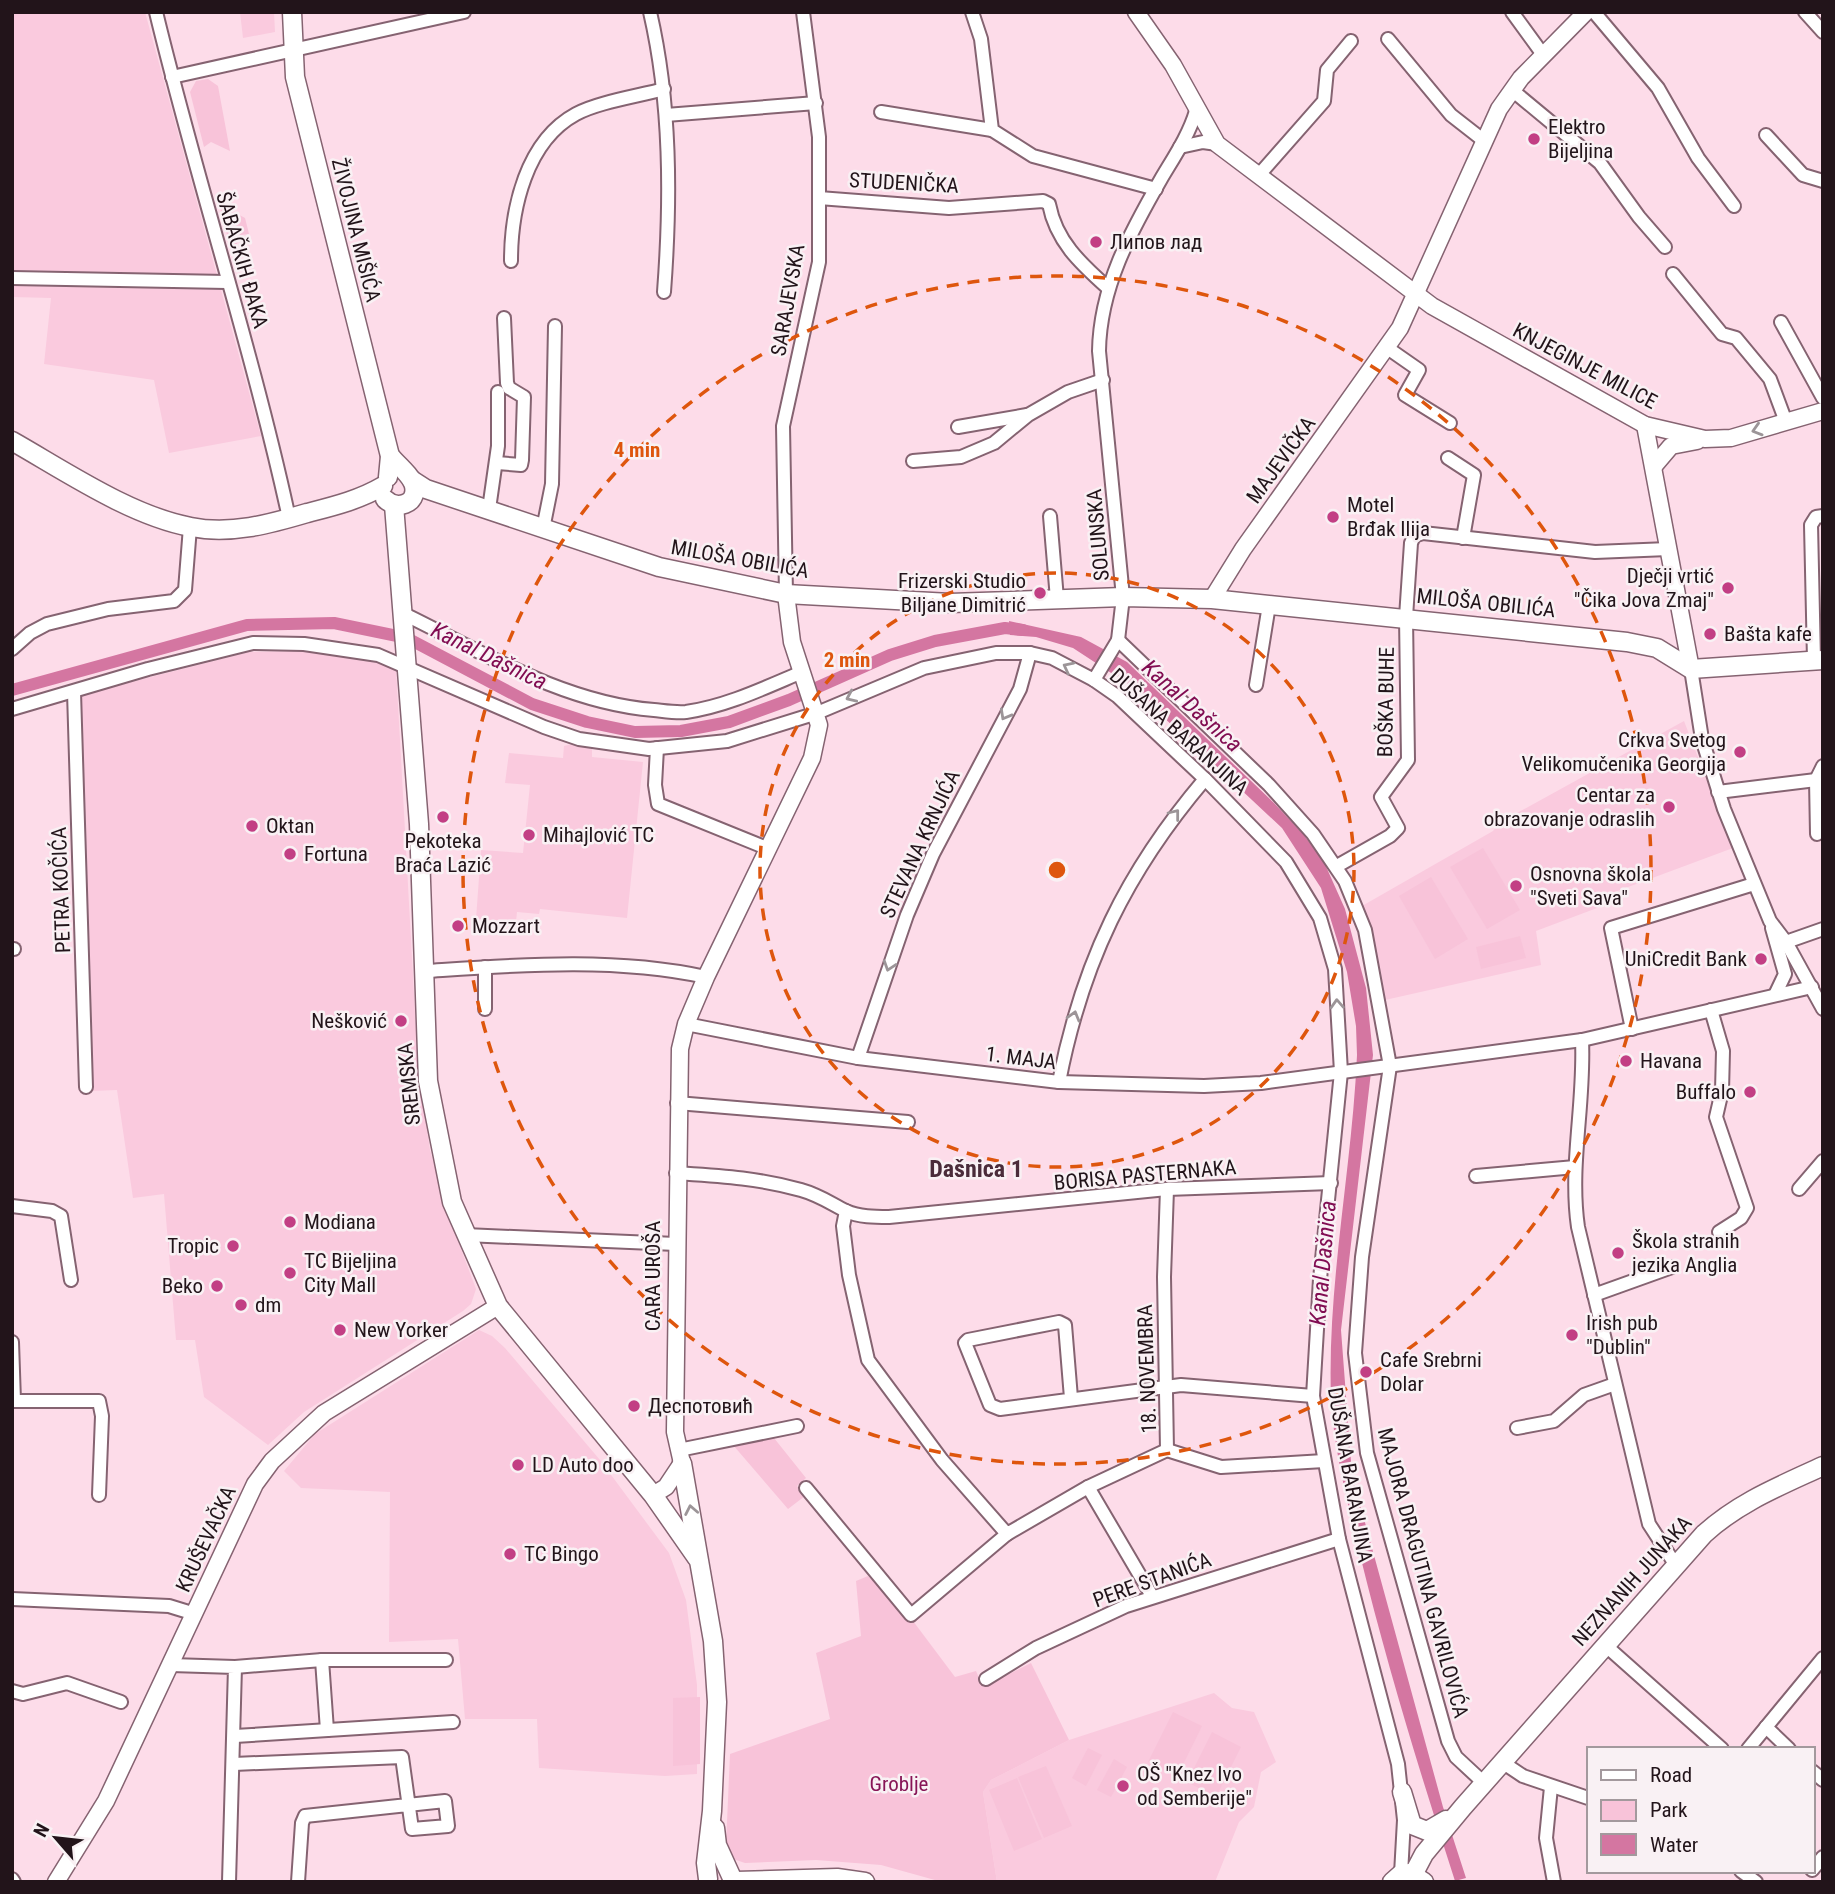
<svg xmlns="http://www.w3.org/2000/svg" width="1835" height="1894" font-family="'Roboto Condensed',sans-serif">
<rect width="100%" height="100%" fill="#fddce9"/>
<g fill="#facade">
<polygon points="12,12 145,12 261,436 169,453 154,380 44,364 51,298 12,297"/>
<polygon points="240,12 274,12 275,32 243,38"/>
<polygon points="294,651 373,658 396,668 418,1066 430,1150 449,1217 476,1289 471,1304 463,1311 304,1412 268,1445 204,1397 195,1340 176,1340 164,1194 133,1198 117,1090 91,1091 80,695 249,652"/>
<polygon points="1684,721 1733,848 1612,893 1613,902 1536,931 1541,965 1385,1000 1362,906 1493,831 1499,823"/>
<polygon points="572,744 592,747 592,757 643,762 627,918 540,909 539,914 517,912 516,922 476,919 481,850 523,853 530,785 505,783 509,753 563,758 564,746"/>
<polygon points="479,1330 492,1336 505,1348 600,1460 669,1553 686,1600 697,1685 697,1774 665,1776 539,1768 537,1719 465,1719 458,1639 389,1642 390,1492 301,1488 284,1471 315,1434"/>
<polygon points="1214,1693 1232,1708 1254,1712 1276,1762 1261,1772 1254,1807 1239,1822 1215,1882 997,1882 983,1792 991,1780 1069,1740"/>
</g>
<g fill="#f8c3d9">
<polygon points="208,79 218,86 230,151 211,142 204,147 190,92 196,81"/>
<polygon points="219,204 245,218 249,234 241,235 232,254"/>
<polygon points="1483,848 1520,910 1487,929 1450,867"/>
<polygon points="1431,877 1468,939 1435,959 1399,896"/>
<polygon points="1520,936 1526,958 1481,969 1476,947"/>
<polygon points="774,1438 806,1478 797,1486 805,1496 788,1509 733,1445"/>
<polygon points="868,1576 913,1621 955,1677 976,1671 983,1687 1031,1663 1069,1740 991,1780 983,1792 997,1882 942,1882 881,1865 816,1860 745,1863 733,1859 726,1845 730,1754 830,1719 816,1653 861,1636 856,1581"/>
<polygon points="700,1697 700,1764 673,1766 673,1698"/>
<polygon points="1173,1712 1202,1726 1177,1777 1148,1762"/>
<polygon points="1212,1732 1241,1747 1216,1797 1187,1782"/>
<polygon points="1088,1748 1102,1755 1086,1786 1072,1778"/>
<polygon points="1114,1759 1127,1767 1111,1797 1097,1790"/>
<polygon points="1046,1766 1072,1826 1044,1838 1018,1777"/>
<polygon points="1017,1778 1042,1839 1014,1851 989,1790"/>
</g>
<path fill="#d476a1" d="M1009,621L1081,637L1127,662L1274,803L1304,835L1324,862L1345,909L1366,988L1373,1055L1341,1330L1352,1475L1443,1807L1466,1878L1455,1881C1420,1773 1387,1665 1360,1555C1348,1503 1334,1452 1331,1399C1327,1283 1352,1170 1357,1055L1356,1026L1347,972L1321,888L1282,828L1128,684L1073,648L1036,637L1010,635Z"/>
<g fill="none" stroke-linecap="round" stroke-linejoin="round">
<polyline stroke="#d476a1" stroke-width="12" points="12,690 247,625 334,623 407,638 532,704 587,722 635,732 681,731 729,722 789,700 890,655 935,641 1005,628 1023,630"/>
<g stroke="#856371" stroke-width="16">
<g id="minor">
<path d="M156,12C197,182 252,348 289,518"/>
<path d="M650,12C671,103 671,199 664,292"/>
<polyline points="972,12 981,39 992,130 1033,156 1156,189"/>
<polyline points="1512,12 1544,56"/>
<polyline points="1594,12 1658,88 1698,158 1734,206"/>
<polyline points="1805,12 1823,32"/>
<polyline points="1388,39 1451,115 1483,140"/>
<polyline points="172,77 464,12"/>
<polyline points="1512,90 1600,163 1639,217 1665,247"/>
<polyline points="881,112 992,130"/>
<polyline points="666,115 816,103"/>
<polyline points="1766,135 1803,175 1823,181"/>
<polyline points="1180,147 1203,142 1217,144"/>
<polyline points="1258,176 1324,101 1327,70 1351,41"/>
<path d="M819,198L949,208L1043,201L1049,204C1056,241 1080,263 1108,288"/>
<path d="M511,261C511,209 526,141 576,114C598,102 639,96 664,89"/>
<polyline points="1673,274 1722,334 1736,338 1770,379 1786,422"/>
<polyline points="12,278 227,282"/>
<polyline points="1781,322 1823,398"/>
<polyline points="1386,347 1419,370 1405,395 1450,423"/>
<polyline points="958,427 1027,415"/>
<polyline points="1448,458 1474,475 1463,538"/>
<polyline points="913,461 961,457 994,443 1028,415 1068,392 1103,380"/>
<polyline points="497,463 521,465 522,460 524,397 509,388 507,383 504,318"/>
<polyline points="489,509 498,446 498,392"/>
<polyline points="1050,516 1057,599"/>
<polyline points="543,529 552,484 555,326"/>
<polyline points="786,594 783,426 819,262 819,137 803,12"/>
<path d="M404,614C484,653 564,703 654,710C664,711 676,713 686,712C727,706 764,688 802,672"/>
<polyline points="1118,640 1269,785 1313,834 1345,881 1365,930 1390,1066 1362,1257 1355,1353 1367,1453 1448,1741 1456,1757 1484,1783"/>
<polyline points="12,649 30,633 47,624 108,609 174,601 185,590 190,527"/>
<polyline points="1814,660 1811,525 1816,517 1823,516"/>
<polyline points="1691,669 1702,739 1724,809 1770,921 1786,942 1823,1009"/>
<path d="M1094,680L1118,640L1123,597L1099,351C1100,287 1130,233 1161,179C1174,157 1189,135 1196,111"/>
<polyline points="1256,685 1269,605"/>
<polyline points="74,692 86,1087"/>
<polyline points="12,709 148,669 253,643 304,644 378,655 544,727 579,739 649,749 727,741 817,713 924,668 996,653 1030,653 1052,658 1094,680 1117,696 1205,779 1286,862 1320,918 1335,969 1341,1072 1320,1279 1313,1396 1339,1539 1398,1764 1404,1820 1401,1874"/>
<polyline points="657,748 655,785 658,804 769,849"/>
<polyline points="1718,792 1816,780"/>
<polyline points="1817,834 1816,780 1823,766"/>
<polyline points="1337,866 1390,836 1398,828 1381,797 1408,760 1406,617 1411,543 1414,536 1423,533 1595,552 1668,549"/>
<polyline points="1772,928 1785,974 1775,995"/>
<polyline points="1786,942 1823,929"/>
<polyline points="12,949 14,949"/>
<path d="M426,971C518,965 614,957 706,977"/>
<polyline points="485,1009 485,967"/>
<polyline points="1711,1010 1723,1051 1722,1091 1716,1117 1747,1208 1741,1218 1719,1232"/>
<polyline points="686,1024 858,1058 1059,1082 1204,1086 1261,1083 1582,1040 1812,987"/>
<polyline points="1632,1029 1611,928 1754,884"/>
<path d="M1582,1040C1585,1103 1569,1165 1578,1227L1649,1524L1675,1564"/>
<polyline points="858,1058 907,915 933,854 1020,689 1030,653"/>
<path d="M1059,1082C1082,963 1126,872 1205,779"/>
<polyline points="677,1103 908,1122"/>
<path d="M676,1173C720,1176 758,1178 801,1190C819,1195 830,1203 846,1211C859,1217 875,1217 889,1217L1167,1189L1331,1183"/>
<polyline points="1476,1176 1575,1167"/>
<polyline points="1799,1189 1823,1161"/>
<polyline points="12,1206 52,1211 61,1216 71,1280"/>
<polyline points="846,1211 843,1226 849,1275 868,1360 942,1460 1007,1534 1088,1487 1167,1450 1164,1277 1167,1189"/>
<polyline points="465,1235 676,1244"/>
<polyline points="1594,1295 1672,1267"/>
<polyline points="12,1342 14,1401"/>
<polyline points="1071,1398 1065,1325 1059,1322 968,1340 965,1343 990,1405 1000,1409 1181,1385 1313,1396"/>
<polyline points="12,1401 99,1401 102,1416 99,1495"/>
<polyline points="1517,1428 1554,1421 1584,1395 1615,1384"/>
<polyline points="679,1450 797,1426"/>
<polyline points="1167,1450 1221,1467 1324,1461"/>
<polyline points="1088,1487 1152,1596"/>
<polyline points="806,1488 911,1615 1007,1534"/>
<polyline points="12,1599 169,1606 195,1614"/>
<polyline points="1605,1645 1722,1749"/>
<polyline points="322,1660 327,1730"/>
<polyline points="171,1665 235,1667 229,1882"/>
<polyline points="235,1667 322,1660 446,1660"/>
<polyline points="986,1679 1036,1648 1126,1606 1339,1539"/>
<polyline points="12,1691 23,1694 67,1683 121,1702"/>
<polyline points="1766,1727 1789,1749"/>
<polyline points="235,1736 453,1722"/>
<polyline points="1748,1749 1823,1658"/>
<polyline points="1502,1762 1523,1776 1588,1798"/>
<polyline points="234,1764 402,1757 412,1829 448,1826 445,1801 305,1816 302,1823 298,1882"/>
<polyline points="1812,1771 1823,1780"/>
<polyline points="1551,1787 1546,1838 1554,1882"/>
<polyline points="1812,1870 1823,1857"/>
<polyline points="1741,1871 1756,1882"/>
<polyline points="12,1879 14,1882"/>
</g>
</g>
<g stroke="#856371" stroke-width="19">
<g id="tertiary">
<polyline points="1136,12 1173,65 1217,144 1432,306 1645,425 1705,439 1731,438 1823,411"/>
<polyline points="1645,425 1691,669"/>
<polyline points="1654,466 1671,446 1697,441"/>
<polyline points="1212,599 1243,549 1400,328 1499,109 1521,78 1586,12"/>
<polyline points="653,1495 666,1487 682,1463 675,1432 680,1049 686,1024 706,977 812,758 819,725 792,642 786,594"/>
<polyline points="56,1882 106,1801 255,1484 272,1461 324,1413 498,1306"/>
</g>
</g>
<g stroke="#856371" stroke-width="21">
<g id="secondary">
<polyline points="292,12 295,77 390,456 388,477"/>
<path d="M12,441C65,471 131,516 191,527C230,535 270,524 307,513C334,506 359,500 383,486"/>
<polyline points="412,480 426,489 659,567 786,594 950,603 1123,597 1212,599 1627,642 1657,648 1691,669 1823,660"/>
<path d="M385,499C396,510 418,505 414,486C412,476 397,464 390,456"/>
<polyline points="394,505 419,824 428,1081 452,1202 498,1306 653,1495 697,1558"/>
<polyline points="682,1463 713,1641 717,1702 712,1811 706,1863 708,1879"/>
<polyline points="1402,1792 1412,1825 1427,1831 1446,1820"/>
<polyline points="715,1828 717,1845 732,1878"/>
<path d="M1414,1873L1424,1854L1463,1807L1704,1534C1739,1502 1780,1486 1823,1466"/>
<polyline points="736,1881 837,1878 865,1882"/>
<polyline points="1392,1882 1401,1874 1410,1873 1424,1882"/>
</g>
</g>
<use href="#minor" stroke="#fff" stroke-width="12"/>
<use href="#tertiary" stroke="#fff" stroke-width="16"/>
<use href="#secondary" stroke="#fff" stroke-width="18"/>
</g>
<defs><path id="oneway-chevron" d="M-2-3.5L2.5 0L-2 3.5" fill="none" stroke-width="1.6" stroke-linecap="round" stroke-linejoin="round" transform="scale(1.75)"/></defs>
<g stroke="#9c9598">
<use href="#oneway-chevron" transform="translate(1757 430) rotate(163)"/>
<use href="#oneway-chevron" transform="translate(1068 667) rotate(-153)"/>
<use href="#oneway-chevron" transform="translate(851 697) rotate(156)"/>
<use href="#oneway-chevron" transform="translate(1005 715) rotate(119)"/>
<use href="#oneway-chevron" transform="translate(1175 814) rotate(-52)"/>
<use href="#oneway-chevron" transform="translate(889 966) rotate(108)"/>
<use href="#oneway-chevron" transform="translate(1337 1004) rotate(-93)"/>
<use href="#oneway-chevron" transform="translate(1074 1016) rotate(-74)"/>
<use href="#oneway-chevron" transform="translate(691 1510) rotate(-101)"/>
</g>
<g fill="none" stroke="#de560d" stroke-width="3.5" stroke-dasharray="12 9">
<circle cx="1057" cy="870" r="297"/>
<circle cx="1057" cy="870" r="594"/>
</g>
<g fill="#c23f84" stroke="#f9f1f4" stroke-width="2.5">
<circle cx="1534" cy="139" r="7"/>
<circle cx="1096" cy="242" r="7"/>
<circle cx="1333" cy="517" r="7"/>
<circle cx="1728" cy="588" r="7"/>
<circle cx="1040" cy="593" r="7"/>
<circle cx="1710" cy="634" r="7"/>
<circle cx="1740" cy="752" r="7"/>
<circle cx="1669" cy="807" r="7"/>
<circle cx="443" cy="817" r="7"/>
<circle cx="252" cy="826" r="7"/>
<circle cx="529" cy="835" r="7"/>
<circle cx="290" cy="854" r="7"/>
<circle cx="1516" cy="886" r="7"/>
<circle cx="458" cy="926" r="7"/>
<circle cx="1761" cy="959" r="7"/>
<circle cx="401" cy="1021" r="7"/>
<circle cx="1626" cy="1061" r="7"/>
<circle cx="1750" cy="1092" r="7"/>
<circle cx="290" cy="1222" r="7"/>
<circle cx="233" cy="1246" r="7"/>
<circle cx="1618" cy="1253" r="7"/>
<circle cx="290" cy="1273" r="7"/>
<circle cx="217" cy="1286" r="7"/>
<circle cx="241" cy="1305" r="7"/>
<circle cx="340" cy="1330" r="7"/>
<circle cx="1572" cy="1335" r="7"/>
<circle cx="1366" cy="1372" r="7"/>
<circle cx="634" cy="1406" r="7"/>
<circle cx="518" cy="1465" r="7"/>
<circle cx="510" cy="1554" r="7"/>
<circle cx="1123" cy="1786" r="7"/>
</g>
<g text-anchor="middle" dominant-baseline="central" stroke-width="5" stroke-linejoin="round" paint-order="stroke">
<g font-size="21" fill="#22141a" stroke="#f9f1f4" text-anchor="start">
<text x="1548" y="127">Elektro<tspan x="1548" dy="24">Bijeljina</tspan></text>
<text x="1110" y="242">Липов лад</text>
<text x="1347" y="505">Motel<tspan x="1347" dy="24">Brđak Ilija</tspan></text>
<text x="1714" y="576" text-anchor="end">Dječji vrtić<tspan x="1714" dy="24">"Čika Jova Zmaj"</tspan></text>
<text x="1026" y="581" text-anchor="end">Frizerski Studio<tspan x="1026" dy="24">Biljane Dimitrić</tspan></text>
<text x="1724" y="634">Bašta kafe</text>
<text x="1726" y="740" text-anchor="end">Crkva Svetog<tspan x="1726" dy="24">Velikomučenika Georgija</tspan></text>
<text x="1655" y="795" text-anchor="end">Centar za<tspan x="1655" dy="24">obrazovanje odraslih</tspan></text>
<text x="266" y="826">Oktan</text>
<text x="543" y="835">Mihajlović TC</text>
<text x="443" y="841" text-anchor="middle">Pekoteka<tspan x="443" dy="24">Braća Lazić</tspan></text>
<text x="304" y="854">Fortuna</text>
<text x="1530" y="874">Osnovna škola<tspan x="1530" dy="24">"Sveti Sava"</tspan></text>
<text x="472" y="926">Mozzart</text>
<text x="1747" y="959" text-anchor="end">UniCredit Bank</text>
<text x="387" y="1021" text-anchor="end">Nešković</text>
<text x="1640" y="1061">Havana</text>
<text x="1736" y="1092" text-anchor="end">Buffalo</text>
<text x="304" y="1222">Modiana</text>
<text x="1632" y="1241">Škola stranih<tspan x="1632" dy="24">jezika Anglia</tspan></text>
<text x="219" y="1246" text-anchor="end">Tropic</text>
<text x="304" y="1261">TC Bijeljina<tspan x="304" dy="24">City Mall</tspan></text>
<text x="203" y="1286" text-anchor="end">Beko</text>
<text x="255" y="1305">dm</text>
<text x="1586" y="1323">Irish pub<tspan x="1586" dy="24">"Dublin"</tspan></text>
<text x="354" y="1330">New Yorker</text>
<text x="1380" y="1360">Cafe Srebrni<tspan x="1380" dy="24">Dolar</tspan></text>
<text x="648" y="1406">Деспотовић</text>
<text x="532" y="1465">LD Auto doo</text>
<text x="524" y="1554">TC Bingo</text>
<text x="1137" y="1774">OŠ "Knez Ivo<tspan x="1137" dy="24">od Semberije"</tspan></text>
</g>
<g font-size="21" fill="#22141a" stroke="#f9f1f4">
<text transform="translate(904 183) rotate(3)">STUDENIČKA</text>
<text transform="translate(356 230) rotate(76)">ŽIVOJINA MIŠIĆA</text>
<text transform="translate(242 260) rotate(74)">ŠABAČKIH ĐAKA</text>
<text transform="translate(788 300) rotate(-80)">SARAJEVSKA</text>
<text transform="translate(1585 366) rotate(28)">KNJEGINJE MILICE</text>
<text transform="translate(1281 460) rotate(-54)">MAJEVIČKA</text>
<text transform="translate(1098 535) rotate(-95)">SOLUNSKA</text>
<text transform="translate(740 559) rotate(10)">MILOŠA OBILIĆA</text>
<text transform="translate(1486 603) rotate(6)">MILOŠA OBILIĆA</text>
<text transform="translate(1386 702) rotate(-89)">BOŠKA BUHE</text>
<text transform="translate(1179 732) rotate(42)">DUŠANA BARANJINA</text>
<text transform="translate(920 844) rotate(-65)">STEVANA KRNJIĆA</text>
<text transform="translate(61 890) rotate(-92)">PETRA KOČIĆA</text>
<text transform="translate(1021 1058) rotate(7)">1. MAJA</text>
<text transform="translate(409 1084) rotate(-96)">SREMSKA</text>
<text transform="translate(1145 1175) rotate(-5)">BORISA PASTERNAKA</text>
<text transform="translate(653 1276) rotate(-90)">CARA UROŠA</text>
<text transform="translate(1147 1369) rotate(-92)">18. NOVEMBRA</text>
<text transform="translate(1350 1475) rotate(80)">DUŠANA BARANJINA</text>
<text transform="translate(206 1539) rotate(-65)">KRUŠEVAČKA</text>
<text transform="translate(1423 1573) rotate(75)">MAJORA DRAGUTINA GAVRILOVIĆA</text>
<text transform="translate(1152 1580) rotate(-20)">PERE STANIĆA</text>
<text transform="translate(1632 1581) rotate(-48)">NEZNANIH JUNAKA</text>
</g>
<g font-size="21" fill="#871657" stroke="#f9f1f4">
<text x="899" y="1784">Groblje</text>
</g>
<g font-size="23" font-style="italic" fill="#810d52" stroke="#f9f1f4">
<text transform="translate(489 656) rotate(26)">Kanal Dašnica</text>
<text transform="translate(1192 706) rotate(42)">Kanal Dašnica</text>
<text transform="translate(1323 1263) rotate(-85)">Kanal Dašnica</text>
</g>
<g font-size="24" font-weight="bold" fill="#4b2c3a" stroke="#f9f1f4">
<text x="976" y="1169">Dašnica 1</text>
</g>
</g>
<circle cx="1057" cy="870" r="10" fill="#de560d" stroke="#f9f1f4" stroke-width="3.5"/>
<g font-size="21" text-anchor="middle" font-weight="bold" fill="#de560d" stroke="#f9f1f4" stroke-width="5" stroke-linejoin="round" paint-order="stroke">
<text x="637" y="457">4 min</text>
<text x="847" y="667">2 min</text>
</g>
<rect width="1835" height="1894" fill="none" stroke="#22141a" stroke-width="28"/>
<rect x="1587" y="1747" width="228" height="126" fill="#f9f1f4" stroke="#a3999d" stroke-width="2"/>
<rect x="1601" y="1770" width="35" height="10" fill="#ffffff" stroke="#a3999d" stroke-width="2"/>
<text x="1650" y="1782" font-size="21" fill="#22141a">Road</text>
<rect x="1601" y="1800" width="35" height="21" fill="#f8c3d9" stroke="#a3999d" stroke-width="2"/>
<text x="1650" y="1817" font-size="21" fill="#22141a">Park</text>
<rect x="1601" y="1834" width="35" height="21" fill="#d476a1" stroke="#a3999d" stroke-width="2"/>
<text x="1650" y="1852" font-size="21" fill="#22141a">Water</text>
<g transform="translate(56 1838) rotate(298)" stroke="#f9f1f4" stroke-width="5" paint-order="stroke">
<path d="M0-5L12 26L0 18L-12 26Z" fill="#22141a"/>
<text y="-10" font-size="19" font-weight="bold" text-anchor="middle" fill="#22141a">N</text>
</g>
</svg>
